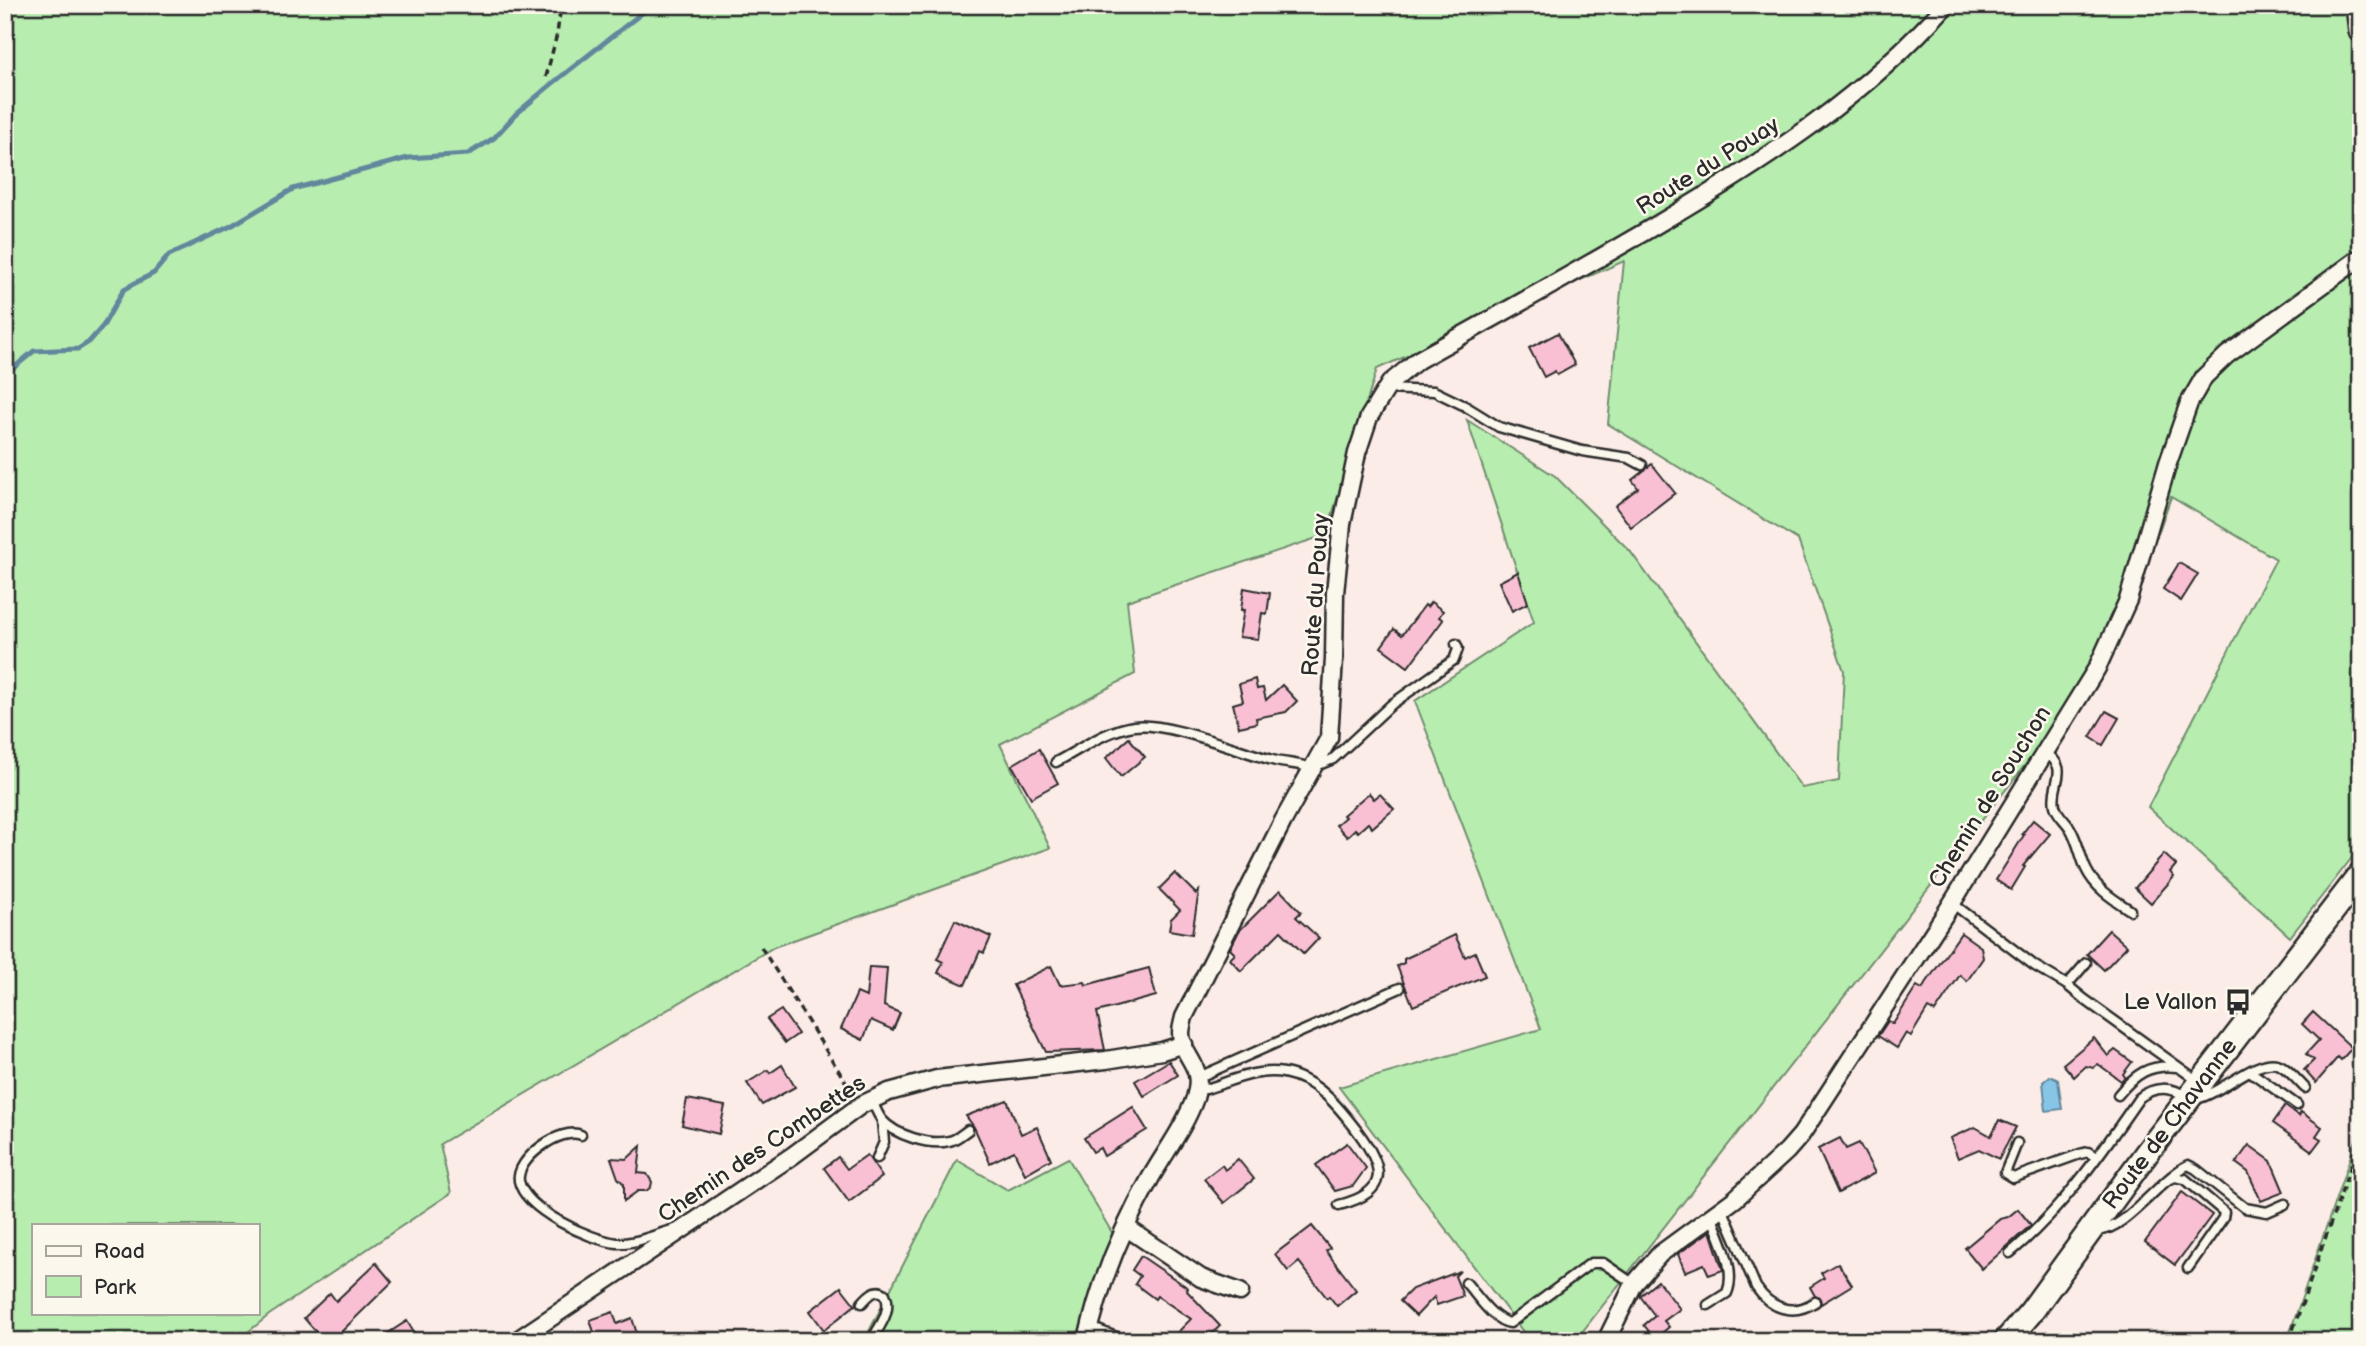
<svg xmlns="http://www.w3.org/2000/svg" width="2366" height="1346" font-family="'Balsamiq Sans',sans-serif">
<rect width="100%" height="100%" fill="#fbece7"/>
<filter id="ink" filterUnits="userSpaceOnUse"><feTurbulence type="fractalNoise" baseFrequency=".0143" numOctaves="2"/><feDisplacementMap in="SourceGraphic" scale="14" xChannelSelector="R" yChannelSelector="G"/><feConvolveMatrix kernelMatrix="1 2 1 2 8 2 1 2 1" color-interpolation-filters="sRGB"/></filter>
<g filter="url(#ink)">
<g fill="#b7eeb0" stroke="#718c6e" stroke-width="2" fill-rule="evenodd">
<path d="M5,5H2353L2361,40V846L2290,937L2148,807L2276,559L2171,497L2118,646L1575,1341H1530L1339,1087L1541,1029L1415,701L1534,622L1467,420L1555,476L1630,551L1802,788L1839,781L1844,671L1798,540L1608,424L1624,261L1377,369L1326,535L1127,601L1135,674L1000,744L1050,848L774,947L440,1144L451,1193L269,1315L237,1341H5ZM33,1225H257V1313H33Z"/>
<polygon points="2361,1126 2361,1341 2287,1341"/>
<polygon points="1068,1158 1114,1236 1081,1341 864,1341 957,1160 1008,1190"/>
</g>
<polygon fill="#87c5e7" stroke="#62879c" stroke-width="2" points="2050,1076 2058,1080 2062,1109 2046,1111 2043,1082"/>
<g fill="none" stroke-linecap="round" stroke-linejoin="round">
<polyline stroke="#62879c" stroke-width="5" points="5,375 34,351 78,349 89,342 103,326 124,289 154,273 169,255 231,226 293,189 408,158 468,154 494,138 516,114 548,87 652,5"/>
</g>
<g fill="#f9c0d4" stroke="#2b2b2b" stroke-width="2">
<polygon points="1558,333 1575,365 1557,375 1555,371 1544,377 1529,348"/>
<polygon points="1652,464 1675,493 1631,527 1615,506 1638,488 1632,480"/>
<polygon points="2179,563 2198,574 2181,601 2163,589"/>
<polygon points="1518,572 1528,603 1512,611 1499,582"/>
<polygon points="1244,588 1270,593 1267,614 1262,613 1258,639 1239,637 1244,610 1241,610"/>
<polygon points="1431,602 1443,611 1439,617 1443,620 1408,667 1381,647 1394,629 1402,635 1425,605 1427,607"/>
<polygon points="1255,679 1257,689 1263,688 1266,700 1282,685 1297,701 1286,712 1256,718 1257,723 1239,727 1233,704 1243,701 1239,684"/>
<polygon points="2106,711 2119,718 2103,745 2090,737"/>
<polygon points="1129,738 1145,757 1121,777 1106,758"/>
<polygon points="1039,749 1058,783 1031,798 1012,765"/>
<polygon points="1369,793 1374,799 1380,794 1394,809 1372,828 1368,823 1358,832 1355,829 1347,837 1336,825 1345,817 1343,815"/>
<polygon points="2033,820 2050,834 2023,866 2025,867 2011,890 1996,880 2024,835 2022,834"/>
<polygon points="2164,854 2176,865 2170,872 2174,877 2151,903 2135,888"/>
<polygon points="1175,873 1196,894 1199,891 1192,934 1169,930 1171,919 1180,910 1159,889"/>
<polygon points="1280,890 1301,912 1296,917 1319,938 1304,954 1281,931 1241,971 1230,959 1235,954 1230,949 1239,931"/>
<polygon points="955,920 991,937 984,953 980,951 965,985 938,973 943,962 937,959"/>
<polygon points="2109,930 2127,946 2104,970 2087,954"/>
<polygon points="1961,933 1981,947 1983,958 1967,981 1960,975 1935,1012 1928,1008 1911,1036 1906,1033 1897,1048 1878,1036 1888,1021 1893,1024 1917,986 1922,989"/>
<polygon points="1455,935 1465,957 1475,952 1485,976 1413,1006 1397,966 1404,963 1404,959"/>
<polygon points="1051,966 1060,985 1085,982 1086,985 1149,968 1156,996 1097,1012 1105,1050 1046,1052 1013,985"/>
<polygon points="869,967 887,968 884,1006 900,1013 893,1030 871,1020 863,1040 841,1029 857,993 866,997"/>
<polygon points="781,1010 798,1034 785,1043 767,1019"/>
<polygon points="2313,1012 2352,1048 2341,1060 2338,1057 2316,1083 2304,1070 2314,1060 2306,1054 2319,1040 2302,1024"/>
<polygon points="2094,1038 2108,1056 2115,1050 2132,1062 2123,1074 2125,1077 2121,1081 2098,1064 2093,1068 2086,1066 2074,1077 2063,1064"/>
<polygon points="1169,1061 1178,1075 1144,1096 1135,1081"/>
<polygon points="782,1065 795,1087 762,1105 747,1083 768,1070 770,1073"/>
<polygon points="687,1099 725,1106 719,1134 682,1125"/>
<polygon points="1007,1100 1021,1134 1037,1127 1051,1159 1025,1174 1014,1151 990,1163 974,1127 966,1116"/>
<polygon points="2285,1106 2299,1116 2301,1112 2322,1127 2316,1136 2321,1139 2312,1151 2273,1123"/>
<polygon points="1133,1107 1147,1130 1104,1156 1100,1148 1093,1152 1084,1138"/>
<polygon points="1999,1120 2016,1127 1999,1159 1979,1149 1958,1158 1950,1138 1975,1127 1991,1136"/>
<polygon points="1840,1138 1846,1149 1859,1143 1875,1173 1838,1193 1818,1149"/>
<polygon points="1347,1143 1366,1168 1353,1186 1335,1191 1316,1165"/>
<polygon points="2249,1145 2271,1161 2284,1192 2261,1201 2248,1172 2236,1163"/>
<polygon points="641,1146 638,1173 647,1174 652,1182 651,1187 646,1191 638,1191 624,1201 624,1184 618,1178 611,1158 627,1159"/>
<polygon points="867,1155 882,1177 849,1202 824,1168 838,1157 847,1169"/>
<polygon points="1238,1159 1254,1179 1224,1203 1204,1179 1222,1165 1225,1170"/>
<polygon points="2182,1192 2212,1215 2175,1265 2145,1242"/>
<polygon points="2018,1209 2031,1225 1982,1269 1965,1248 2000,1219 2008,1217"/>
<polygon points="1312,1226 1330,1248 1326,1251 1356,1290 1337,1306 1329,1296 1327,1298 1299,1262 1288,1271 1275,1254"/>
<polygon points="1710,1231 1723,1270 1709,1275 1704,1264 1685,1272 1678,1254"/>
<polygon points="1141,1256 1188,1288 1187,1291 1220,1326 1204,1341 1169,1341 1191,1319 1157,1296 1155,1299 1135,1284 1140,1276 1132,1270"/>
<polygon points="376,1263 392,1282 332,1341 324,1341 304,1318 330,1293 336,1301"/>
<polygon points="1838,1263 1852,1285 1821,1304 1820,1298 1815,1296 1810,1287 1824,1278 1821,1273"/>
<polygon points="1460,1271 1455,1276 1463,1296 1437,1305 1434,1297 1416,1316 1400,1301 1412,1289"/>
<polygon points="1658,1281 1680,1309 1664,1321 1669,1327 1655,1339 1644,1325 1655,1316 1640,1296"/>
<polygon points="841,1287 855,1305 824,1330 810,1311"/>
<polygon points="613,1312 617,1324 632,1318 637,1334 619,1341 597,1341 590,1320"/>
<polygon points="407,1321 419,1341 376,1341"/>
</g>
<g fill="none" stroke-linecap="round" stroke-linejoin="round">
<g stroke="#2b2b2b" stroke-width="13">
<g id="service">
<polyline points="1386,389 1434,391 1465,406 1499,427 1582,451 1629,458 1642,465"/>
<path d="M2045,752C2072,771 2050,782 2055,806C2058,816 2065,820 2070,828C2078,841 2080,856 2086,869C2095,888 2113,899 2130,910"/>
<path d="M1056,762C1081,749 1106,730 1134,726C1167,721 1240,752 1276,761C1289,764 1300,763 1313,769"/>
<polyline points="1317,762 1321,764 1333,759 1392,704 1454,660 1458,649 1456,644"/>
<polyline points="1952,903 2035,966 2067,985 2084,999 2198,1081"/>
<polyline points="2067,985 2086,963"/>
<polyline points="2251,1072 2297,1105"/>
<polyline points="1199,1077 1400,988"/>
<path d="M1198,1088L1206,1089C1231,1081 1258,1068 1284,1073C1317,1079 1339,1107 1358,1132C1384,1167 1391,1192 1339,1205"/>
<path d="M2118,1095C2135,1074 2149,1064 2177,1067"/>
<path d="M2195,1095L2199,1098C2220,1094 2260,1055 2280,1065C2289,1070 2298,1081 2305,1088"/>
<path d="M872,1100C875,1107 877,1114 882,1120C895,1135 929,1146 949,1141C956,1140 962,1134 968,1130"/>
<path d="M581,1135C562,1126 515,1159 519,1181C525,1210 590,1240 617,1243C635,1244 657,1234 675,1229"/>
<polyline points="2017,1143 2005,1173 2013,1178 2080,1154 2088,1152 2096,1157"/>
<polyline points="877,1158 884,1142 882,1121"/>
<polyline points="2168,1180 2175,1177 2185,1179 2224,1212 2223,1218 2188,1268"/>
<path d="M1722,1208L1756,1287C1770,1308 1792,1317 1815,1302"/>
<path d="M2097,1230C2122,1234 2161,1178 2188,1165L2196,1169L2245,1208L2267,1212L2285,1204"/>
<path d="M2010,1253C2062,1210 2101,1153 2139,1098C2154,1086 2171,1086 2187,1097"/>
<path d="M1466,1283C1477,1295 1493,1321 1510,1323L1591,1263H1603L1634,1284"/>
<path d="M862,1303C868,1296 876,1287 885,1294C893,1310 879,1327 871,1341"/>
<path d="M1708,1305L1727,1293C1737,1269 1719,1238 1711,1215"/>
</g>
</g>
<g stroke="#2b2b2b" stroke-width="21">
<g id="minor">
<polyline points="1127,1228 1201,1278 1240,1292"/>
<polyline points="1089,1331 1116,1341"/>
<polyline points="516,1341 792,1156 861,1105 889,1092 937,1079 1106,1060 1162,1051 1184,1044"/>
<path d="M1087,1341C1099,1284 1123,1227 1151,1177C1166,1151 1185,1126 1195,1098C1206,1064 1181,1058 1181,1033C1181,1028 1183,1022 1184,1017L1283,821L1329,738L1334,659L1335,593L1342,524L1357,453L1369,417L1390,383L1418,360C1502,313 1586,267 1668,218C1771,157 1866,95 1946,5"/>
<polyline points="1606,1341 1634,1284 1660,1254 1735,1199 1787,1151 1801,1135 1947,911 2097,668 2128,600 2168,463 2189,403 2204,377 2227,355 2361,257"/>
</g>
</g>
<g stroke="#2b2b2b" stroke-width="28">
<g id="secondary">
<polyline points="2358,5 2361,31"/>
<polyline points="2006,1341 2031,1312 2146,1154 2361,874"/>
</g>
</g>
<g stroke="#2b2b2b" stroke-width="3.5" stroke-dasharray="7 5" stroke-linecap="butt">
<polyline points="546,77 557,34 561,5"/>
<polyline points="761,947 852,1092"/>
<polyline points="2289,1341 2361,1137"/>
</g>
<use href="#service" stroke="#fbf7ec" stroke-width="8"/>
<use href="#minor" stroke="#fbf7ec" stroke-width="16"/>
<use href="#secondary" stroke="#fbf7ec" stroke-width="23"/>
</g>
</g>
<defs>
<g id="bus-bare" transform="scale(2.1)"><path d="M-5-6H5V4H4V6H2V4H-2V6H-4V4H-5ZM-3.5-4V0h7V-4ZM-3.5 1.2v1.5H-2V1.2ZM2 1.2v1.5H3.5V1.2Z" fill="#2b2b2b" stroke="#fbf7ec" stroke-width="2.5" paint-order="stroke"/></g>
</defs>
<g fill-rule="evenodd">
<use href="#bus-bare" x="2238" y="1002"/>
</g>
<g text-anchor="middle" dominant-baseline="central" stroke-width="5" stroke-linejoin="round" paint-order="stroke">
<g font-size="23" fill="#2b2b2b" stroke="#fbf7ec">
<text transform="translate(1708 166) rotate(-32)">Route du Pouay</text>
<text transform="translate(1316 595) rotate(-86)">Route du Pouay</text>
<text transform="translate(1990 797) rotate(-58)">Chemin de Souchon</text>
<text transform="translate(2170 1124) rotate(-53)">Route de Chavanne</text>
<text transform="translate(762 1149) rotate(-34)">Chemin des Combettes</text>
</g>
<g font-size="23" fill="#2b2b2b" stroke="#fbf7ec" text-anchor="end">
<text x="2217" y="1002">Le Vallon</text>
</g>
</g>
<rect width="2366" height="1346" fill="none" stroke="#fbf7ec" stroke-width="28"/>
<rect x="14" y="14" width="2338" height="1318" fill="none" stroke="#2b2b2b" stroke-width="2.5" filter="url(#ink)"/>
<rect x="32" y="1224" width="228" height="91" fill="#fbf7ec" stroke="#a8a59f" stroke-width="2"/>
<rect x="46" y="1246" width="35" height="10" fill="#fbf7ec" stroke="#a8a59f" stroke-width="2"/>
<text x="94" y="1258" font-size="21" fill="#2b2b2b">Road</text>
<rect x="46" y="1276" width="35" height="21" fill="#b7eeb0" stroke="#a8a59f" stroke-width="2"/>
<text x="94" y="1294" font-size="21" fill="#2b2b2b">Park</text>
</svg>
